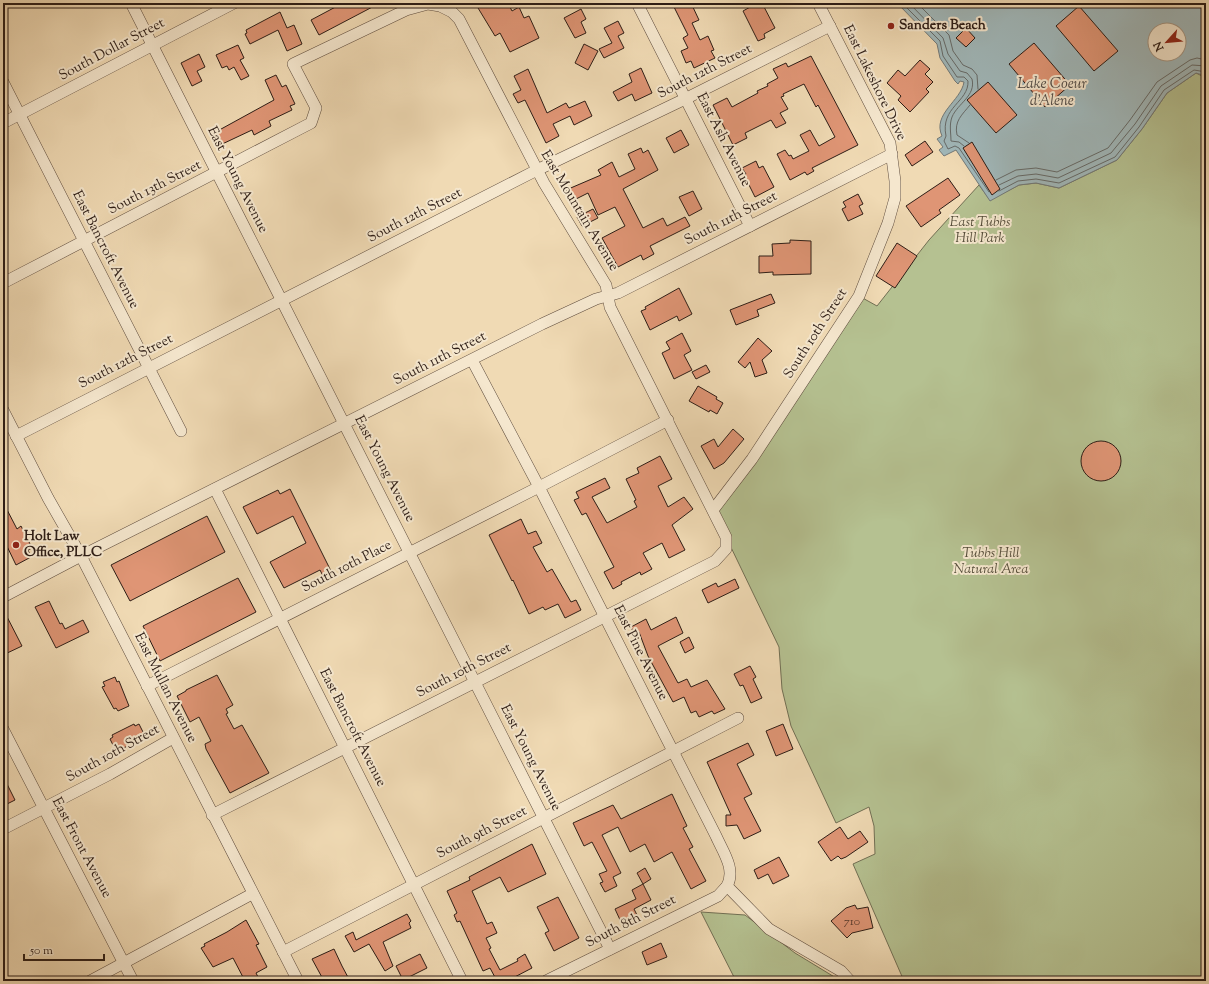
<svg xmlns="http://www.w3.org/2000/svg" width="1209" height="984" font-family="'Sorts Mill Goudy',serif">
<rect width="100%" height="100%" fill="#f0dab4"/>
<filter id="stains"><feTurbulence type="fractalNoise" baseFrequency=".005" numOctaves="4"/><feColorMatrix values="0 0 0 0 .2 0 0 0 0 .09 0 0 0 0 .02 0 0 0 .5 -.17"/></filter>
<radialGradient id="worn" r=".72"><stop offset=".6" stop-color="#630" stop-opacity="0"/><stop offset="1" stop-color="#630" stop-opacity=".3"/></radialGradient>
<g fill="#b5c191" stroke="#716f54">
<polygon points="1196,73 1206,78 1206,981 904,981 853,864 875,854 874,826 869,807 836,823 791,726 782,689 779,647 713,510 859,296 877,306 929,240 979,185 990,200 1019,185 1036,183 1059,188 1117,160 1142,129 1167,93"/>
<polygon points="701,912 745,915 795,953 841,981 736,981"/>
</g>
<path fill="#a0b7b9" stroke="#727978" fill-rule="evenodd" d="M897,3H1206V76L1196,73L1167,93L1142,129L1117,160L1059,188L1036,183L1019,185L990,201L956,150L944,156L939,150L943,147L937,139L942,136C932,114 961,101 964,82L960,81L958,84L955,81L940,58L937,44ZM1155,30H1179V54H1155Z"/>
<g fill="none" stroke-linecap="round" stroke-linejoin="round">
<g stroke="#666a68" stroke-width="1">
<path d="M902,3L940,41L943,56L957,77H964L968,81C969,102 940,107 946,136L944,141L948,149L955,146L959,148L989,192"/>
<path d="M909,3L943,38L948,54L960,71L967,73L972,79C976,96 958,103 952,117C949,125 951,133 951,141L959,142L964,146"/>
<polyline points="917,3 949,35 953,51 963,65 972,69 977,75 978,89"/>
<path d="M969,143L957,135C954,121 962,115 970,105"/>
<polyline points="996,180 1016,170 1036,168 1057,172 1108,148 1130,120 1157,82 1190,60 1197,58 1206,60"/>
<polyline points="999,185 1018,176 1036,174 1058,178 1111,153 1135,124 1161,86 1192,65 1206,66"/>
<polyline points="999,191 1018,181 1036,179 1059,183 1115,157 1139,127 1164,90 1194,70 1206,72"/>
</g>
</g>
<g fill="#df9575" stroke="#2d1d16">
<polygon points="343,3 380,3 319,35 311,20"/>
<polygon points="475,3 508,3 512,11 519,7 524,18 529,16 539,38 510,52 500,33 495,36"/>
<polygon points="682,3 691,3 699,20 692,23 700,40 708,36 714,50 711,51 715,58 694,68 691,61 686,63 681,51 688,48 683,38 688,35 674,7"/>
<polygon points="750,3 762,3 775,28 764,34 765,38 758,41 743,11 752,6"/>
<polygon points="1079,6 1118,51 1094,71 1056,26"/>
<polygon points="581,9 586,19 581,22 586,33 575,38 564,18"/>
<polygon points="280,12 287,28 294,25 302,44 287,51 278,30 250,44 245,34 247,33 246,30"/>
<polygon points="618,21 624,33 618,36 624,48 604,58 599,49 612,43 604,28"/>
<polygon points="966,28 975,38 966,47 956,38"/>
<polygon points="1034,43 1070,85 1045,107 1009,64"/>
<polygon points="584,44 598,51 588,70 575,63"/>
<polygon points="238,45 244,58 240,60 249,76 241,80 234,67 229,70 227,66 222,68 216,55"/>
<polygon points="199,54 205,67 197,71 202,81 192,86 181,63"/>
<polygon points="811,56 858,145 812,168 814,171 807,175 805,172 790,180 777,154 785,150 789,156 791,155 793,159 809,151 800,135 810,130 819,146 835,137 818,105 816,107 804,84 783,94 784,96 781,97 788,109 780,113 786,123 776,128 771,120 745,133 747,138 733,145 713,105 727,98 732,107 758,93 757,91 768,86 767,84 778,78 773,69 786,63 788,67"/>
<polygon points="920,60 930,69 925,74 933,82 926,89 929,92 910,112 898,100 901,96 887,83 898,70 905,76"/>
<polygon points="641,68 652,93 635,101 632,94 618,101 613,92 632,82 629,74"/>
<polygon points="528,69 547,113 566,103 569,108 585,101 592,116 574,125 570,116 553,124 559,136 546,143 525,100 518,103 513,94 521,90 514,76"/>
<polygon points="276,75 282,87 286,85 295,104 290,106 292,110 269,121 271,126 254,135 252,130 218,146 212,134 274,100 265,80"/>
<polygon points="988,82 1017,115 996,133 967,100"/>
<polygon points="681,130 689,145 674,153 666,138"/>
<polygon points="925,141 933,152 912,166 905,155"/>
<polygon points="972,142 1000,189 992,195 963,148"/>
<polygon points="641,148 643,153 648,150 658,170 623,189 643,228 663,218 667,226 685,217 690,226 650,246 654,254 643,260 641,255 618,267 602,238 625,226 615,207 598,215 588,193 572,201 566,190 601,175 598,170 612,162 619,177 635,169 628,154"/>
<polygon points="756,161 759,168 763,166 774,187 755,197 744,175 746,174 742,168"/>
<polygon points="948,178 960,195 939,210 941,213 921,227 906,206"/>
<polygon points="693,191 702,209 689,216 679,197"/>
<polygon points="858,194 863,204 859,206 863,214 848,221 842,209 846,207 843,202"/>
<polygon points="593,209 598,218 582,226 577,217"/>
<polygon points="790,240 811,241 811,274 773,275 773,272 759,273 759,256 773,256 772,244 790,243"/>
<polygon points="897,243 917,256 895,288 876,276"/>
<polygon points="679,288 692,314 679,321 677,316 650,330 641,311 646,309 645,307"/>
<polygon points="771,294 775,303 757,310 759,316 736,325 730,310"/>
<polygon points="682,333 691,351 684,355 692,370 674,379 662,353 670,349 666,342"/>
<polygon points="758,338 772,351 762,360 767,373 755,377 750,362 745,368 738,362"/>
<polygon points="706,365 710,372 696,379 692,372"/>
<polygon points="698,386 717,397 716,399 723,403 717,414 710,410 709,412 689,401"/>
<polygon points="733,429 744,439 724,463 714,469 701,446 714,439 718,447"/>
<circle cx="1101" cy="461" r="20"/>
<polygon points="660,456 672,479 658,486 668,507 684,497 693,509 672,525 685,550 669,558 662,543 643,553 652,569 641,575 640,572 621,582 622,584 613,589 604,572 614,567 586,513 582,515 574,500 579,498 576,492 605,478 610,488 592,497 607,523 637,507 634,501 636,500 626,479 639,473 637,468"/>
<polygon points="290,489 332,573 324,578 320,570 284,588 270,562 306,543 293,516 257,534 243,507 278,490 280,494"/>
<polygon points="3,502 17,529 21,526 32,548 28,550 31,557 16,565 3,538"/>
<polygon points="207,516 225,552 130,601 111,565"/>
<polygon points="521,519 528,534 536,531 542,543 533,547 547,572 552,569 571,602 576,600 581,610 565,618 558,604 545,610 543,607 529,614 513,580 512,581 489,535"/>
<polygon points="238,578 256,612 160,661 143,626"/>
<polygon points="735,579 739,588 708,603 702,590 716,583 718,587"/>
<polygon points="49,601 60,624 62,623 65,629 83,620 89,632 56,648 35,607"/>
<polygon points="3,609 22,646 3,655"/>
<polygon points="676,617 683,633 658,646 678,683 687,679 691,687 707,680 725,709 714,714 712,711 699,717 696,711 691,713 684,697 673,702 648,656 639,632 634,634 631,627 646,619 651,630"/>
<polygon points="689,637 694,648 685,653 680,642"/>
<polygon points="750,666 756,677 753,679 762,698 751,703 743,685 740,686 734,674"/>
<polygon points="217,675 233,705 226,709 228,713 226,714 234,729 242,725 269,773 230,793 206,749 205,744 211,741 199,717 190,722 177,696 186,691 186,690"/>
<polygon points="115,677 117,682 119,681 129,706 118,711 116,708 114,709 102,687 105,686 103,682"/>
<polygon points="134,724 135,726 139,724 145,736 122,749 121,748 116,751 110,739 113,737 112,735"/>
<polygon points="783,724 793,749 776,756 766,731"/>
<polygon points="748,743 754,755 737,764 752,794 744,798 761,831 744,839 737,825 726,826 726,815 731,815 707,762"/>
<polygon points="3,776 15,800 3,806"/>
<polygon points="672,794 687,826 683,828 693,847 689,849 706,881 691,889 672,852 654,862 645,844 630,852 618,827 602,835 621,873 613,877 617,886 605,892 600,883 603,882 599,874 607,871 592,842 584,846 573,823 613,805 621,819"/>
<polygon points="840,827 848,839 860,831 868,842 846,857 841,859 838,856 831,861 818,842"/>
<polygon points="532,844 546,874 508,892 500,877 472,891 487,924 492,922 497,933 486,938 491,948 489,949 500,970 518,961 517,959 525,954 532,968 507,981 497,981 490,968 483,971 460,921 457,922 454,915 457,913 447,891 470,880 469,877"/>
<polygon points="779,857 789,876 773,884 768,874 758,879 754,870"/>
<polygon points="645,868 651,879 643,884 637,873"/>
<polygon points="643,884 651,900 634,909 637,915 621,922 615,909 636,899 632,890"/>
<polygon points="558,897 579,938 554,951 545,933 549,931 537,907"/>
<polygon points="855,905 857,909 868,907 873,928 852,933 847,938 831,921 846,908"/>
<polygon points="407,914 411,921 409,923 411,928 383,942 393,966 385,971 369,944 354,952 345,936 353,932 356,940"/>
<polygon points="246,920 259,944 256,945 267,967 256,973 260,981 245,981 233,958 213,967 201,948 205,946 204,944 227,932"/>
<polygon points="661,943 667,957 647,965 642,952"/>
<polygon points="334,949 342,966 350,981 324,981 312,959"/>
<polygon points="420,954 427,968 403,980 396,966"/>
</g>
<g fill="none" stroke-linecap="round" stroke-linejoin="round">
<g stroke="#5e4c3e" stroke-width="12">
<g id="minor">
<polyline points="131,3 610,949"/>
<polyline points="637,3 750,226"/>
<polyline points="3,82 181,431"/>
<polyline points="3,123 234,3"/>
<polyline points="3,283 311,123 316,108 293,64 406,10 428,4 440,6 452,12 459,19 544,183 606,285 610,307 726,537 726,549 715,561 212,815"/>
<path d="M472,360L539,487L716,836C723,852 736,869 727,886L769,929L841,971L850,981"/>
<polyline points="3,410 48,498 81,556 298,981"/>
<polyline points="16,436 537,170 685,99 830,26"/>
<polyline points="215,489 462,981"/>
<polyline points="713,510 752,459 859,296 888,223 895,198 895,181 890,143 818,3"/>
<polyline points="3,597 81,556 542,324 596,299 618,293 892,154"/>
<polyline points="147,686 539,487 668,420"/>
<polyline points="3,729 133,981"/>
<polyline points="3,829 110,774 173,738"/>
<polyline points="283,952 738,718"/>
<polyline points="90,981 252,894"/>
<polyline points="546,981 718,896 727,886"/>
</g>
</g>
<use href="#minor" stroke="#f5e7ce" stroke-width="11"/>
</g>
<g fill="#8f2418" stroke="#f5e7ce" stroke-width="1.5">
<circle cx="891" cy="26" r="4"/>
<circle cx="16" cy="545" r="4"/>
</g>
<g text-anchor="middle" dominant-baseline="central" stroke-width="4" stroke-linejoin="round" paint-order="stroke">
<g font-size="12" fill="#5a3b2e">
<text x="852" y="922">710</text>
</g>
<g font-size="14" font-weight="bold" fill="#2d1d16" stroke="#f5e7ce" text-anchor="start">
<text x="899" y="26">Sanders Beach</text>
<text x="24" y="537">Holt Law<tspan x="24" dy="16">Office, PLLC</tspan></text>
</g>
<g font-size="14" fill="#2d1d16" stroke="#f5e7ce">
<text transform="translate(112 50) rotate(-28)">South Dollar Street</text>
<text transform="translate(705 72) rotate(-27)">South 12th Street</text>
<text transform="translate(874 83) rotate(64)">East Lakeshore Drive</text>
<text transform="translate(723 140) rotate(63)">East Ash Avenue</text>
<text transform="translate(237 180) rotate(63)">East Young Avenue</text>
<text transform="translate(155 188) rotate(-27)">South 13th Street</text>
<text transform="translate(579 211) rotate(59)">East Mountain Avenue</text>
<text transform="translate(415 216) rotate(-27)">South 12th Street</text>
<text transform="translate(731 219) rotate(-27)">South 11th Street</text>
<text transform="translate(105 250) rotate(63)">East Bancroft Avenue</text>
<text transform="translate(816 334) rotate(-57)">South 10th Street</text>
<text transform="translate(440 359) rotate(-27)">South 11th Street</text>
<text transform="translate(126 362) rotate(-27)">South 12th Street</text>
<text transform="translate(384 469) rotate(63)">East Young Avenue</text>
<text transform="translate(347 567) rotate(-27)">South 10th Place</text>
<text transform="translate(640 653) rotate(63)">East Pine Avenue</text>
<text transform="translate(464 671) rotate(-27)">South 10th Street</text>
<text transform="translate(165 688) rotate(63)">East Mullan Avenue</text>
<text transform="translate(352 728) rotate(63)">East Bancroft Avenue</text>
<text transform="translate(113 754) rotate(-29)">South 10th Street</text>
<text transform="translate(530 758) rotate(63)">East Young Avenue</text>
<text transform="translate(482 833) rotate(-27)">South 9th Street</text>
<text transform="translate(81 848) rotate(62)">East Front Avenue</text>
<text transform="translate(631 922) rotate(-27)">South 8th Street</text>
</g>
<g font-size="14" font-style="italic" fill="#564e3b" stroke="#f5e7ce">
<text x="980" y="223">East Tubbs<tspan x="980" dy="16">Hill Park</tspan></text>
<text x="991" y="554">Tubbs Hill<tspan x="991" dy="16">Natural Area</tspan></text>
</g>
<g font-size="15" font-style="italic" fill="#504b47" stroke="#f5e7ce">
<text x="1052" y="84">Lake Coeur<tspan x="1052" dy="17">d'Alene</tspan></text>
</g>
</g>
<rect width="1209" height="984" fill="none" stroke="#f0dab4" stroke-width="16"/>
<rect x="4" y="4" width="1201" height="976" fill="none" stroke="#2d1d16" stroke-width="2"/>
<rect x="8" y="8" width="1193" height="968" fill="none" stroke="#2d1d16"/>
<g transform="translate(1167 42) rotate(243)"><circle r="19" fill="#f5e7ce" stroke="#a59684"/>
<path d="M0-3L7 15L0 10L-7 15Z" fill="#8f2418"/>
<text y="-6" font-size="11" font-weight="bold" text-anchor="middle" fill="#2d1d16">N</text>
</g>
<path d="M24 954v6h80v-6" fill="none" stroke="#2d1d16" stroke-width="2"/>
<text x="30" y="954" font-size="12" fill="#2d1d16" stroke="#f5e7ce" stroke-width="3" paint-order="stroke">50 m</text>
<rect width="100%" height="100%" filter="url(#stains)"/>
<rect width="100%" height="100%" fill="url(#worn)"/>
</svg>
